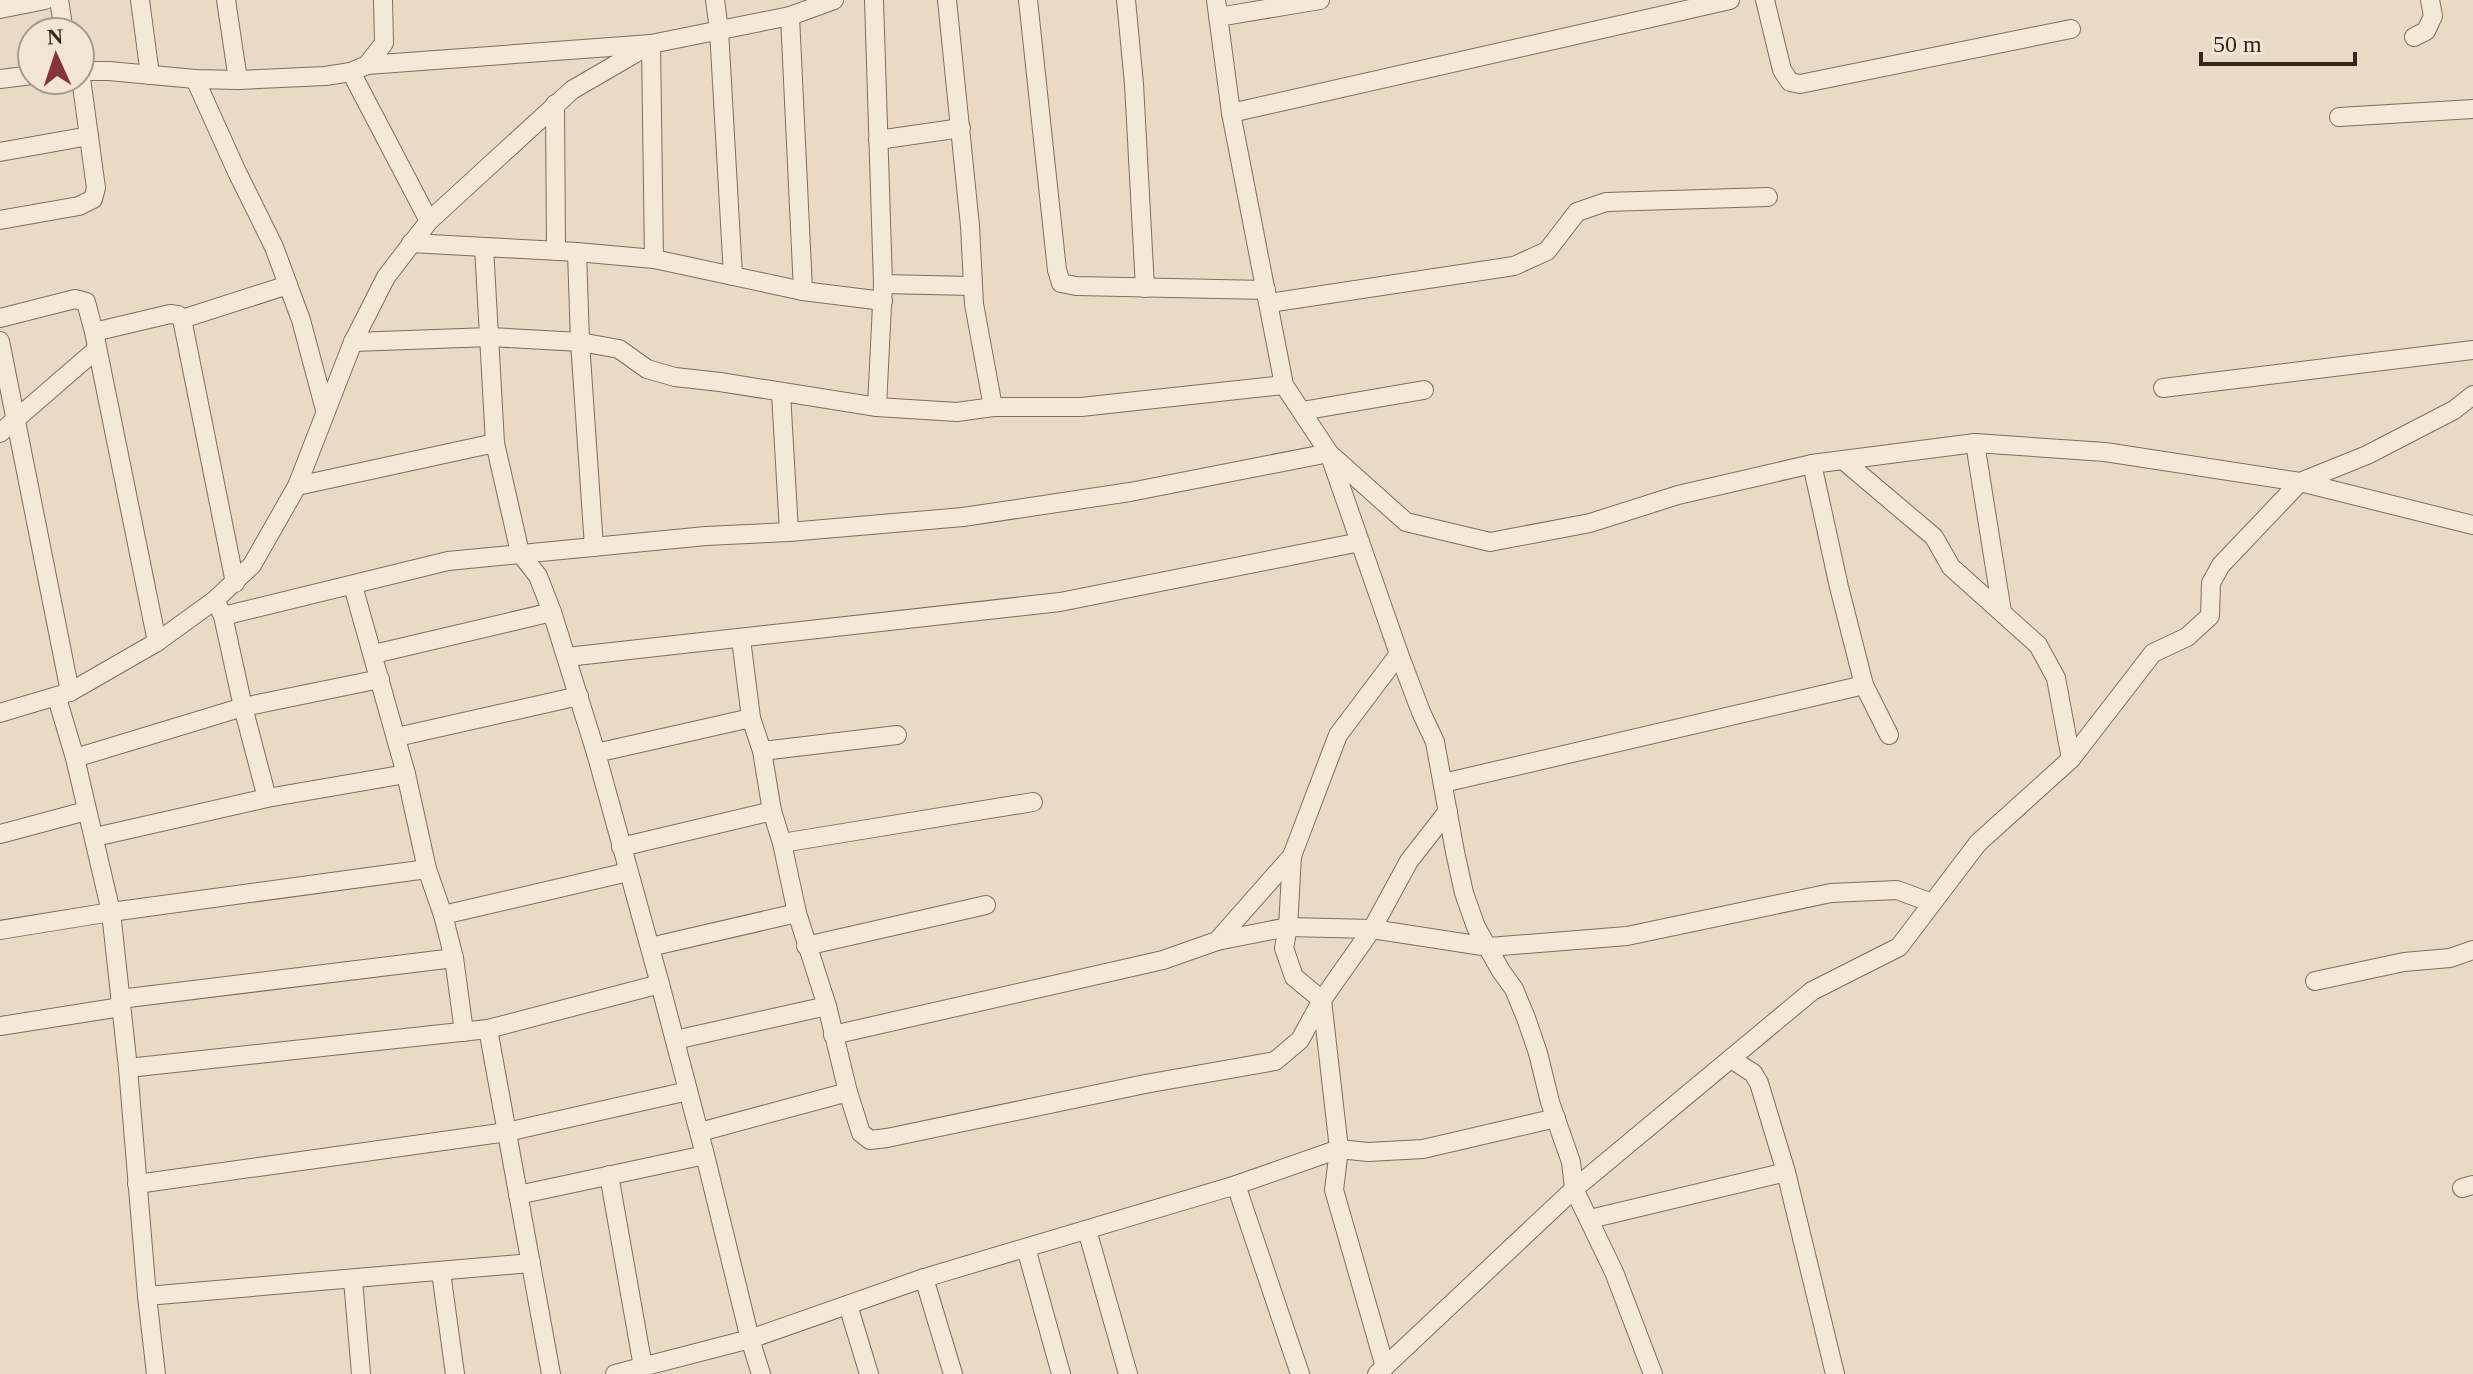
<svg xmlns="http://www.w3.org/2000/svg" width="2473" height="1374" font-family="Georgia,serif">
<rect width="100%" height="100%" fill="#e9dac5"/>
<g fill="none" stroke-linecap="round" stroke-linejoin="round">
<g stroke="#816d5d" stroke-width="20">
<g id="minor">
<polyline points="59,0 64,32"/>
<polyline points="140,0 150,75"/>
<polyline points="226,0 238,80"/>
<polyline points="715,0 719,30 733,276"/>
<polyline points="874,0 883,284 877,407"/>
<polyline points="947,0 970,226 974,304 993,407"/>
<polyline points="1028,0 1057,270 1061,283 1076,286 1266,290"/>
<polyline points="1126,0 1134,84 1145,288"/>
<polyline points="1216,0 1231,113 1284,385 1329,453 1399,654 1421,712 1435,742 1455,852 1464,893 1476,927 1501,971 1514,989 1526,1018 1538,1053 1550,1102 1571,1162 1574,1189 1614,1272 1653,1374"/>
<polyline points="1765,0 1782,70 1790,82 1800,84 2071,29"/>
<polyline points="0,9 45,0"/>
<polyline points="790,16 803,291"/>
<polyline points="1218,17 1320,0"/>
<polyline points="2414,37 2426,31 2433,16 2430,0"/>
<polyline points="367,65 651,44 654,259"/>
<polyline points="80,71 109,71 195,79 238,80 325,76 351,72 367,65 384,43 383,0"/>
<polyline points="351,72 429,221"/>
<polyline points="0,79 32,75"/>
<polyline points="195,79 237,172 274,247 301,320 325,410"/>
<polyline points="555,104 556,251"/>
<polyline points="1231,113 1730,0"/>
<polyline points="2339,117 2473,109"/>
<polyline points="878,140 961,128"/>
<polyline points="0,152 89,136"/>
<polyline points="0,220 79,206 93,199 96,188 80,71"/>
<polyline points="411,243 577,252 654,259 803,291 883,301"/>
<polyline points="484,247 495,443 520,553 538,576 552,612 596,753 660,984 705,1155 750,1339 761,1374"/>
<polyline points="577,252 580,342 594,547"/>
<polyline points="883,284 972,286"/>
<polyline points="1269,303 1514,266 1547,251 1577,212 1606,202 1768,197"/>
<polyline points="0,318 75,299 86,302 94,332 157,642"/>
<polyline points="182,319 288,285"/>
<polyline points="94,332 170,314 178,315 182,319 235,583"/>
<polyline points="0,341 70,692"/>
<polyline points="353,342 490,337 580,342 619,349 647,369 675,377 720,382 877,407 957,412 993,407 1081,407 1284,385"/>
<polyline points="2163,388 2473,350"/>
<polyline points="781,393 789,532"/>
<polyline points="1302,411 1424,390"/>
<polyline points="0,433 97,349"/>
<polyline points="1975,443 2002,612"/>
<polyline points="1331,455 1406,522 1490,542 1590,523 1678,495 1812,464 1975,443 2105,452 2300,482 2473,525"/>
<polyline points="1843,460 1934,537 1951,567 2038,645 2056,678 2071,759"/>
<polyline points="1812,464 1839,587 1864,685 1889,735"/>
<polyline points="297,486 495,443"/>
<polyline points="218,606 223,616 243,707 267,798"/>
<polyline points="223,616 448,561 706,536 789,532 963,517 1130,492 1329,453"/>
<polyline points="741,639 751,718 762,751 772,811 782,843 797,913 827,1006 848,1092 861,1133 870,1140 887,1138 1145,1084 1275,1061 1300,1040 1322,1000 1372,929 1409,861 1448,811"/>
<polyline points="374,654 552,612"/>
<polyline points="567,657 1060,602 1360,542"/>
<polyline points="57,698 75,758 111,912 128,1068 147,1296 156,1374"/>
<polyline points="0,713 70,692 157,642 215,600 252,565 297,486 353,342 386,277 429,221 572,90 651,44 790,16 834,0"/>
<polyline points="397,737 579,696"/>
<polyline points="762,751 897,735"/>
<polyline points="596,753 751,718"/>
<polyline points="75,758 243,707 380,679"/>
<polyline points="406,774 427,869 443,915 454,958 464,1032"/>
<polyline points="1443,783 1864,685"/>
<polyline points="0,834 86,811"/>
<polyline points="95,837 267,798 406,774 353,586"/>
<polyline points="782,843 1033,802"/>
<polyline points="621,847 772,811"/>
<polyline points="1292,856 1288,927 1284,948 1294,977 1322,1000 1339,1149 1334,1190 1385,1367"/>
<polyline points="443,915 628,872"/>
<polyline points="0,930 111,912 427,869"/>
<polyline points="1217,941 1288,927 1372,929 1489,947 1627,936 1831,893 1897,890 1932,903"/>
<polyline points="806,946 986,905"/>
<polyline points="650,947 797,913"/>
<polyline points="2315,981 2404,962 2450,958 2473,950"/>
<polyline points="120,999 454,958"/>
<polyline points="0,1026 121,1007"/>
<polyline points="488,1029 551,1374"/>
<polyline points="833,1035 1163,960 1217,941 1292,856 1338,735 1399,654"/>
<polyline points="675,1040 827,1006"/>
<polyline points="1731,1059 1753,1073 1759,1083 1786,1172 1835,1374"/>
<polyline points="128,1068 488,1029 660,984"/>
<polyline points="700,1132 848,1092"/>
<polyline points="609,1175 643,1367"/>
<polyline points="137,1184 507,1132 688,1091"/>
<polyline points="1236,1185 1300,1374"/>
<polyline points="2462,1188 2473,1185"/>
<polyline points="518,1195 705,1155"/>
<polyline points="1590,1219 1786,1172"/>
<polyline points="1087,1230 1128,1374"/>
<polyline points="1026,1248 1061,1374"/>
<polyline points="441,1272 455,1374"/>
<polyline points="924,1278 953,1374"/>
<polyline points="353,1280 361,1374"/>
<polyline points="147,1296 531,1263"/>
<polyline points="848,1305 869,1374"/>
<polyline points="615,1374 750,1339 924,1278 1236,1185 1339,1149 1368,1152 1423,1149 1556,1118"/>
<polyline points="1377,1374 1574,1189 1812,991 1899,947 1978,843 2071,759 2153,653 2187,637 2210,616 2211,583 2221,565 2300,482 2367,455 2454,410 2473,395"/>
</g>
</g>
<use href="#minor" stroke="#f4e9d7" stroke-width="18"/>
</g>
<g transform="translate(56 56) rotate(357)"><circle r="38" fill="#f1e6d4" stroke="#a59a8c" stroke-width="2"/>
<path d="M0-6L14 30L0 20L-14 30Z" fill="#89343d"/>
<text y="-12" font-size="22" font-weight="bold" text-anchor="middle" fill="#33271f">N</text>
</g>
<path d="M2201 52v12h154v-12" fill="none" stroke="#33271f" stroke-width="4"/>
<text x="2213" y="52" font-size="24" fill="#33271f" stroke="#f1e6d4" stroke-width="6" paint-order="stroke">50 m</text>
</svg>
